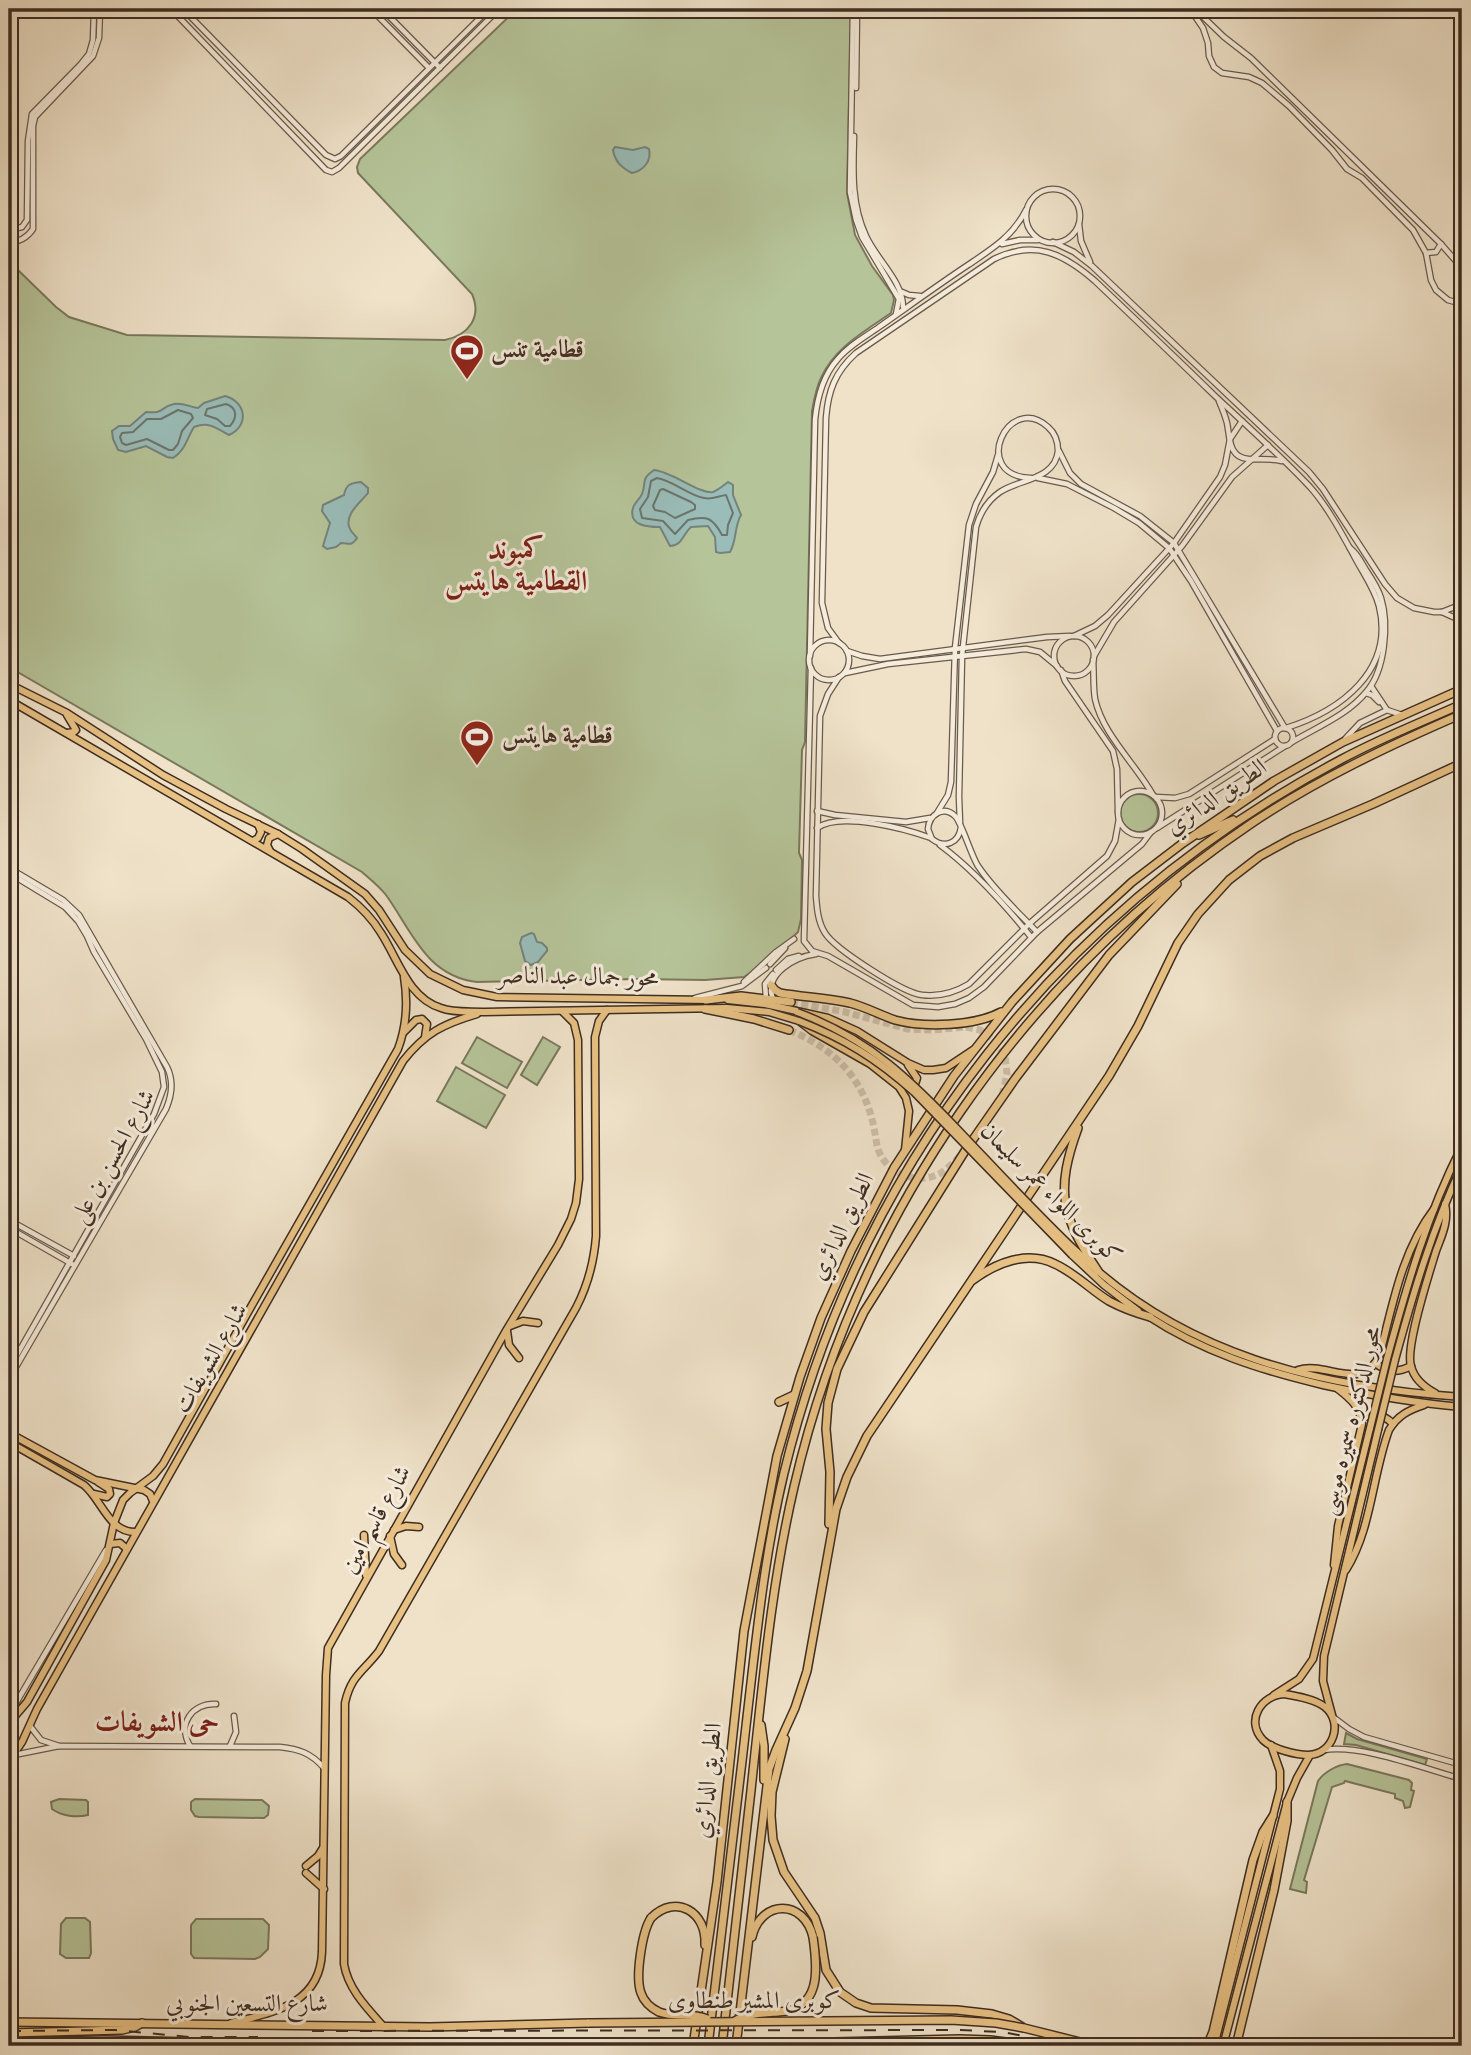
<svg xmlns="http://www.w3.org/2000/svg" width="1471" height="2055" font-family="'Sorts Mill Goudy',Amiri,serif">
<rect width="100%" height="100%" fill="#efe2c9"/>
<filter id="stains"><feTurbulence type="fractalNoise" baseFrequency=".00286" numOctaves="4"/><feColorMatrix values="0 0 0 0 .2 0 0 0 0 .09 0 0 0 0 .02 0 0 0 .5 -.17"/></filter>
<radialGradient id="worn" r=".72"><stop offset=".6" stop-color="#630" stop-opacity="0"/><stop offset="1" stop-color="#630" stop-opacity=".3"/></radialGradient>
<g fill="#b6c499" stroke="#7a785d" stroke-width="2">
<path d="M517,9H851L847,193L855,235L872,266L893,295L894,300L891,313C865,331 834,348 821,378C816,388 814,400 812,411L805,742L802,750L799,853L802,860L801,919L798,932L769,960L744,977L705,980L635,979L477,982C426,976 412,931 386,895C379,886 370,879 362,872L9,667V265L16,268L56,307L69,317L127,335L445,340C469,335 482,317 472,294L358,173L357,167L360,159Z"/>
<circle cx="1139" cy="813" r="19"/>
<polygon points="477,1037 522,1062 507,1088 462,1063"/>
<polygon points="543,1037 560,1047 537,1085 521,1075"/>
<polygon points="456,1067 505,1095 486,1128 437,1101"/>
<polygon points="1346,1733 1357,1739 1427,1759 1425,1765 1356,1745 1344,1744"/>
<path d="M1347,1764L1409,1780L1412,1783L1411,1790L1414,1791L1410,1807L1405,1808L1403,1801L1395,1798V1794L1345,1781L1344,1783L1332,1787L1304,1880L1307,1882L1306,1893L1290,1889L1318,1781C1324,1772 1337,1765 1347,1764Z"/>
<path d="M59,1799L86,1800L88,1802V1815C76,1818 62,1816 52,1809L51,1802Z"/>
<polygon points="195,1799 262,1800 269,1806 268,1815 264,1818 199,1817 195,1816 191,1810 191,1802"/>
<polygon points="66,1918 85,1918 90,1922 91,1953 89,1958 66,1958 60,1954 61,1924"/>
<polygon points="196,1919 263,1919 269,1925 268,1949 260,1957 255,1959 194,1958 191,1954 191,1925"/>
</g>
<g fill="#9abdb9" stroke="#75837c" stroke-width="2">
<path d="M615,147L633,150L645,147L649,149C652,161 643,171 632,173C622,168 615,162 613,150Z"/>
<path d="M225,396C247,402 249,426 229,435C215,428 210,421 194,427C187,438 185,451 173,458L167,457L146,446L126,452L118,450L113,439L112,431L119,426H130L146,412C166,414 159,407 174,404C182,402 190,407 198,408L204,403Z"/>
<path d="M654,470C671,471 701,495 713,492C718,490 724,485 728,482L733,485V495L741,515C734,527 737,540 730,552L720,553L716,552L715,537L708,526L691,527C683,534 682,546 670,546L660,527C648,527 628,526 633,508C634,503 640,499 642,494C647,481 640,480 654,470Z"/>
<path d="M361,482L368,488V493C361,502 343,515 350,529C351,532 355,535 357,538C351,547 349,543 341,543L336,547L327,549L323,546L330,523L322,511L323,505L344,495C346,484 351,483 361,482Z"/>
<polygon points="531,933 534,934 537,942 542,943 547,948 547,951 538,962 531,965 525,961 520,943 522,937"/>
</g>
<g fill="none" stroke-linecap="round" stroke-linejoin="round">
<g stroke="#6c756d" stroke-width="2">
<path d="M226,404C238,408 237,418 230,426H225L217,419L205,415L207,409Z"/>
<polygon points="178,410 191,414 193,418 182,431 178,444 173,450 169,450 147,439 126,445 122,443 120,437 122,433 133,432 147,419 161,419"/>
<path d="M657,478C674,481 688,495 704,498C712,500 718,496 726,495L733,513L728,525L727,535H722C713,518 707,515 688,520L675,534L663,521L642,518L640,509L648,497L651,481Z"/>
<polygon points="663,489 691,502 695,505 695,509 675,518 665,512 655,510 653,506 660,490"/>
</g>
<g stroke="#ccbea7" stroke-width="7" stroke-dasharray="7 3.5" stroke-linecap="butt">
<polyline points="791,1002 845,1012 908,1029 933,1030 966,1027 980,1030 995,1040 1005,1056 1007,1074 1002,1097"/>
<path d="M789,1030C816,1041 840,1057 856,1082C865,1096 871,1112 874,1128C876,1137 876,1146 880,1154C891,1176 919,1185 941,1173C948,1168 955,1161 961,1155"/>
</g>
<g stroke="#6a5a4b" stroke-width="7">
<g id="minor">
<polyline points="171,9 326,170 332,172 339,168 499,9"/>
<polyline points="183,9 326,155 335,159 341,156 489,9"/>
<polyline points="371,9 429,68"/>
<polyline points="382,9 440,68"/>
<polyline points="853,9 850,192 856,220 862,237 899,299 896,314"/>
<polyline points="1190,9 1203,28 1208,43 1209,56 1214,67 1222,73 1249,77 1262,83 1289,106 1332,150 1347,169 1362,178 1413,230 1426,253 1431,280 1436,290 1448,300 1462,304"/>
<polyline points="1195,9 1224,37 1251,58 1441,244 1462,268"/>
<polyline points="856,88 857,9"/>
<path d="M854,136C853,170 851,204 866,236C876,259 903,281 903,307"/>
<circle cx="1053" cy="216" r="27"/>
<polyline points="1079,224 1081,241 1090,262"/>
<polyline points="9,230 22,227 27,220 28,141 32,114 81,64 89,54 93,40 94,9"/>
<path d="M9,242C20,242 27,238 33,229V126L35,117L93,56L99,38L100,9"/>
<polyline points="1053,242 1074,252 1092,266 1309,472 1323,489 1385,584 1397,598 1414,608 1434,612 1442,612 1462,604"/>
<polyline points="1002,244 1020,240 1038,240"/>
<polyline points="1426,253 1436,252 1441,244"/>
<polyline points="902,292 909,295 920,296"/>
<path d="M1219,401C1222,408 1225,415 1227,423C1230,437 1228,457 1248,459C1259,460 1270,458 1282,461"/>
<polyline points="1059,451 1070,473 1081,484 1140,516 1174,543 1285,728"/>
<polyline points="1038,478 1067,484 1114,508 1139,523 1169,548 1191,581 1277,731"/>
<polyline points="1442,612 1453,617 1462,614"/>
<polyline points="1074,636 1095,626 1108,615 1174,543 1220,477 1225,465 1230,439 1242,421"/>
<circle cx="1074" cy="656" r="20"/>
<circle cx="829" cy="660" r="20"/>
<path d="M839,643L828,628L822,603L826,418C828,391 835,372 856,353L994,259C1035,239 1064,254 1095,281C1135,319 1175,357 1214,395C1246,425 1280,455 1310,487C1327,506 1341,532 1353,554C1362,572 1374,587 1379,606C1395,671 1340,711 1286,728"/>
<polyline points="847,651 862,656 880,659 1047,637 1070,636"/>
<path d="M810,656L815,420C817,399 823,376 837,360C848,346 865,337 879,327C909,306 938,285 968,265C992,249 1013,236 1026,210"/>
<polyline points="1094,656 1114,622 1182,546 1232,477 1268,445"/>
<path d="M1093,660C1094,673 1093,687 1095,699C1103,735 1135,763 1153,795"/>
<polyline points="811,668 804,941 812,951 828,956 913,1005 938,1007 955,1004 969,998 984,987 1037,932 1142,844 1151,832"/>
<polyline points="1061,670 1065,681 1113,751 1117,769 1118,812"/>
<polyline points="845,673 888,664 1026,649 1040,652 1057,666"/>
<path d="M839,677L828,694L820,716L816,896C817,909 818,922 825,933C835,949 903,993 922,995C939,997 954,993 969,984L1029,924L1107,856L1115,841L1119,819"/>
<polyline points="1371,686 1387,710 1402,715"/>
<polyline points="1366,693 1372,695 1379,702"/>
<circle cx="1284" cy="737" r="9"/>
<polyline points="1345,739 1360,723 1387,710"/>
<path d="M1292,742C1317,727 1348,715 1367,691C1385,670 1389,624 1381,598C1378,588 1372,579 1366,570C1361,562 1358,554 1350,548"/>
<circle cx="1140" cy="813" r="22"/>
<polyline points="1156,797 1175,798 1189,794 1275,739"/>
<polyline points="817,811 835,815 906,822 930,818"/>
<polyline points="937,813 948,795 951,782 955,648 969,525 976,504 993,472 998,455"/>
<path d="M960,823L959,797L962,656L976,527C980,513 987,501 1000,492C1019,479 1055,480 1058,451C1058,442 1055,433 1048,427C1008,391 969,476 1031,478"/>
<path d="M961,827C959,843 945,849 932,839L928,829C929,815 943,805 955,816C961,821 971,855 978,866C994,890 1017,911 1037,932"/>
<path d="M817,828C840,811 906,829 931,838"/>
<polyline points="1157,828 1285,746"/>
<path d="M940,845C974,870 1005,905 1031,937"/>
<path d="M9,868L63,900L79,915L167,1067C174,1081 172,1095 166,1109L9,1379"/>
<polyline points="9,873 65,907 78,921 87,936 94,952 146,1039 162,1072 164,1087 154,1114 9,1369"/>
<polyline points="770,964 785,948"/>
<polyline points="776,970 788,959 799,956"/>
<polyline points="744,982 776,952 794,939"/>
<polyline points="695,998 742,986 766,968"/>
<polyline points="766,998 765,984 773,974"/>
<path d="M773,999C763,974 795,957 816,954"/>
<polyline points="9,1220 74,1256"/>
<polyline points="9,1228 72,1264"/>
<polyline points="18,1713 15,1709 16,1703 106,1550"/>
<polyline points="1333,1717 1349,1729 1364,1737 1462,1765"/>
<polyline points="30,1726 41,1740 59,1746"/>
<path d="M190,1746C177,1724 192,1703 216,1704"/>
<polyline points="230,1746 236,1732 234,1716"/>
<path d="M1324,1750C1362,1744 1425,1769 1462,1779"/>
<path d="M14,1755L59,1746L280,1747C299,1749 311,1753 324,1768"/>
<polyline points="9,1771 10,1760"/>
<polyline points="1461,1787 1462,1784"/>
</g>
</g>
<g stroke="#3e2d21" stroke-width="9">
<g id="major">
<polyline points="9,684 67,713 163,775 226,809 278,834 302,849 365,894 379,910 405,950 430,974 463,990 497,997 710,1000"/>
<path d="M9,700L348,897C361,907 372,918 381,933C398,959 408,998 441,1008C454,1013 470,1011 485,1012L727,1008L769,1012L799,1021L812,1031L870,1064L899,1087L906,1098L909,1111L905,1150"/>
<polyline points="67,715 76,730 74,732 67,733"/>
<polyline points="253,841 258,838 261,832 258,824"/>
<polyline points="270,851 267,845 269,838 278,834"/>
<polyline points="728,1000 765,1004 828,1018 857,1031 908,1063 924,1070 933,1070 946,1068 973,1050"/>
<polyline points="404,1032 416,1020 422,1019 427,1024 425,1037"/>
<polyline points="908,1065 917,1078 915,1084 910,1088"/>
<path d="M1076,1251C1182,1355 1318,1387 1462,1397"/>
<polyline points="1072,1255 1104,1285 1138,1311"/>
<path d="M1148,1316C1203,1352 1260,1370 1323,1385C1369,1395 1415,1403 1462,1407"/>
<polyline points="510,1326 523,1321 538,1323"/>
<polyline points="507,1331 509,1345 519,1358"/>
<path d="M1387,1359C1407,1285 1427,1215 1462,1146"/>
<path d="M1395,1360C1413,1294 1432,1229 1462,1166"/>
<path d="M1375,1363C1386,1372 1398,1373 1411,1366"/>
<path d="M1298,1370C1327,1361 1363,1394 1380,1354C1393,1303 1402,1251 1434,1209"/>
<path d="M1435,1393C1424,1387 1414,1379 1411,1366C1405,1347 1429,1274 1436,1251C1442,1235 1449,1221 1445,1204"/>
<path d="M1361,1418C1373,1413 1384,1414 1393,1424"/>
<polyline points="9,1433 95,1480 144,1490 150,1494 153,1501"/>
<path d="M9,1442L84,1485C102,1500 109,1533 136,1532"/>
<polyline points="94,1494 107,1497 110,1494 109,1489 98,1482"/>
<polyline points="394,1530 406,1526 419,1527"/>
<polyline points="364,1535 366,1575"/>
<polyline points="390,1536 394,1554 402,1565"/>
<polyline points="110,1544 120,1543 127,1549"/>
<path d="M1334,1565L1338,1526L1362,1424C1360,1407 1351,1399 1338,1389"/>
<path d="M1346,1570C1372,1528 1372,1476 1389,1430C1398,1415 1409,1410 1424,1405"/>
<path d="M1284,1694C1297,1696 1315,1699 1325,1707C1344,1723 1333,1754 1309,1755C1296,1755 1272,1749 1263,1740C1245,1721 1261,1695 1284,1694Z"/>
<polyline points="1274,1695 1299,1679 1313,1659 1370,1428"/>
<polyline points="1332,1715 1323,1681 1324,1656 1378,1430"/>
<path d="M9,1723L27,1702L106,1560L114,1523L123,1500L130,1493L153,1476L163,1464L252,1305L398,1049C407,1025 408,1002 404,977"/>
<path d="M9,1761L22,1742L37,1709L403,1061C425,1033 443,1024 477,1014"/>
<polyline points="306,1866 318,1856 323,1848"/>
<polyline points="306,1873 324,1889"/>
<path d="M231,2023C273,2012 320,2005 322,1952L326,1675L328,1648L507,1329L558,1245L571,1219L576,1203L579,1179L578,1040L574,1023L562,1011"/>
<path d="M384,2027C367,2008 348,1989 344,1964L345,1703C351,1675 364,1671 379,1651L576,1308C588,1285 594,1262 596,1236L595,1037L599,1021L607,1010"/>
<polyline points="1214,2046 1280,1789 1280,1771 1271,1745"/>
<polyline points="1223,2046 1287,1802 1297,1778 1310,1755"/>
</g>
</g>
<g stroke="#3e2d21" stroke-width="10">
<g id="highway">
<polyline points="1199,835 1233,820"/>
<path d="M771,985L775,990L780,993C803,997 827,998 850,1003C866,1007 880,1015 895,1020C924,1028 975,1026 1001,1012"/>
<polyline points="706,1000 741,996 791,1002"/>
<polyline points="705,1009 754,1019 789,1030"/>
<path d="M1078,1128C1055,1191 1061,1216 1098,1271"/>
<path d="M973,1280C996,1263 1027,1250 1055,1264C1075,1273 1091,1290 1109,1301C1122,1308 1136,1313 1150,1317"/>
<polyline points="779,1402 794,1395"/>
<polyline points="829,1524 830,1472 826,1429 828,1403 837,1369 864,1312 965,1151 1015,1079 1109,955 1177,884"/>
<polyline points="761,1725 764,1746 764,1780"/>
<polyline points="785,1739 772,1792 771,1816 773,1840 784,1872 815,1918 820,1933 826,1970 840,1992 856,2003 871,2008 957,2010 992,2014 1009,2019 1024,2028 1096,2046"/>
<path d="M651,1918C676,1893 707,1912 705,1945"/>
<path d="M752,1937C761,1899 804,1899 813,1937"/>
<polyline points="9,2022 430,2027 589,2023"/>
<polyline points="9,2033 122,2030 135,2027 142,2023"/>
<polyline points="9,2042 104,2040 234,2043 257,2046"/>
<polyline points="447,2046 589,2044"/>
<polyline points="693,2046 717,1882 744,1631 777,1456 800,1377 821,1318 851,1251 894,1168 954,1076 1012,1002 1070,939 1132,882 1183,843 1274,781 1343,742 1462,689"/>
<path d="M708,2046C721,1940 734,1833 746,1726C756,1641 764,1556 784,1473C859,1163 1061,908 1342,759C1381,738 1422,722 1462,704"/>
<path d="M722,2046C733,1952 744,1857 754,1762C764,1670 773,1577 794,1487C856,1218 1023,977 1252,823C1318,779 1390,745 1462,714"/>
<polyline points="736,2046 769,1769 776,1750 795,1708 807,1671 836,1509 847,1477 867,1436 1109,1076 1138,1026 1178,943 1198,914 1229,880 1260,856 1293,838 1373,804 1462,763"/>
<polyline points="1207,2046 1213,2032 1253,1860 1263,1832 1273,1816"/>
<polyline points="1236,2046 1274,1890 1287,1821 1287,1802"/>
</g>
</g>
<use href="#minor" stroke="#f5ecdc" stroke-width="4.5"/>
<use href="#major" stroke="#e8c184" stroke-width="6"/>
<use href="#highway" stroke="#e8c184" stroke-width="7"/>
<g stroke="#3e2d21" stroke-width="2" stroke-dasharray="12 12" stroke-linecap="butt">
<polyline points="9,2031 115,2030 190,2037 258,2037"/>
<polyline points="312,2031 958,2030 1003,2032 1073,2046"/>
</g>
<g stroke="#3e2d21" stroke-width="9" stroke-linecap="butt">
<g id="major-bridge">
<path d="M797,1012C870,1039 912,1081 964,1136C1001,1175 1037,1214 1076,1251"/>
<path d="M799,1021C845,1039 877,1059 914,1092L1072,1255"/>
<polyline points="1370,1428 1387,1359"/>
<polyline points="1378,1430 1395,1360"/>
</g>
</g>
<g stroke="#3e2d21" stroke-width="10" stroke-linecap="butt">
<g id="highway-bridge">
<path d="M651,1918C642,1932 635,1977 641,1993C644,2002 651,2008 659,2012C675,2018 692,2012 707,2019"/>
<path d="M735,2021C748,2013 763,2013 778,2012C821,2010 818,1971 813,1937"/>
<polyline points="589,2023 951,2020 996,2023 1024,2028"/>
<polyline points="589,2044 749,2044 959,2039 990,2040 1038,2046"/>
</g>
</g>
<use href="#major-bridge" stroke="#e8c184" stroke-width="6"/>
<use href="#highway-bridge" stroke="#e8c184" stroke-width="7"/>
</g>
<defs>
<g id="stadium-pin" transform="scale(1.75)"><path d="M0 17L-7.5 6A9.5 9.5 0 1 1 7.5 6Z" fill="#8f2418" stroke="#f5ecdc"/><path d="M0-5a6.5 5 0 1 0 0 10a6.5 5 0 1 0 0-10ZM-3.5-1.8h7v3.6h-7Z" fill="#fff"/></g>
</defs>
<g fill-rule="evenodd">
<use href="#stadium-pin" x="467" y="351"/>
<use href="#stadium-pin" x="477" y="737"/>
</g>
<g text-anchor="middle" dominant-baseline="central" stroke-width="6" stroke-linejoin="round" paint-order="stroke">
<g font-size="24" font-weight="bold" fill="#3e2d21" stroke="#f5ecdc" text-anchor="start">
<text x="491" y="351">قطامية تنس</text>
<text x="502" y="737">قطامية هايتس</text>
</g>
<g font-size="24" fill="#3e2d21" stroke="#f5ecdc">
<text transform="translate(1217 798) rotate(-34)">الطريق الدائري</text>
<text transform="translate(578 978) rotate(1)">محور جمال عبد الناصر</text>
<text transform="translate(114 1157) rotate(-61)">شارع الحسن بن على</text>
<text transform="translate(1050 1194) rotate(45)">كوبرى اللواء عمر سليمان</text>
<text transform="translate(843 1227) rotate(-64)">الطريق الدائري</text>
<text transform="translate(212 1359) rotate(-60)">شارع الشويفات</text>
<text transform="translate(1352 1421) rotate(-76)">محور الدكتوره سميره موسى</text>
<text transform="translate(377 1520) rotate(-61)">شارع قاسم امين</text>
<text transform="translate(709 1781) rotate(-84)">الطريق الدائري</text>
<text x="754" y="2002">كوبرى المشير طنطاوى</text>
<text x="247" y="2005">شارع التسعين الجنوبي</text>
</g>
<g font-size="28" font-weight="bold" fill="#7a1f14" stroke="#f5ecdc">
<text x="516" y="551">كمبوند<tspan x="516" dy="32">القطامية هايتس</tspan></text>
<text x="157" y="1724">حى الشويفات</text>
</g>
</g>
<rect width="1471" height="2055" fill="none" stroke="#efe2c9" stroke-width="35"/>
<rect x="10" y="10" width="1450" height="2034" fill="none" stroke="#3e2d21" stroke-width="3.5"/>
<rect x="18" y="18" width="1436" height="2020" fill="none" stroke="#3e2d21" stroke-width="2"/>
<rect width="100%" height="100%" filter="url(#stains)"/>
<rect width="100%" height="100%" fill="url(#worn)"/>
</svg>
